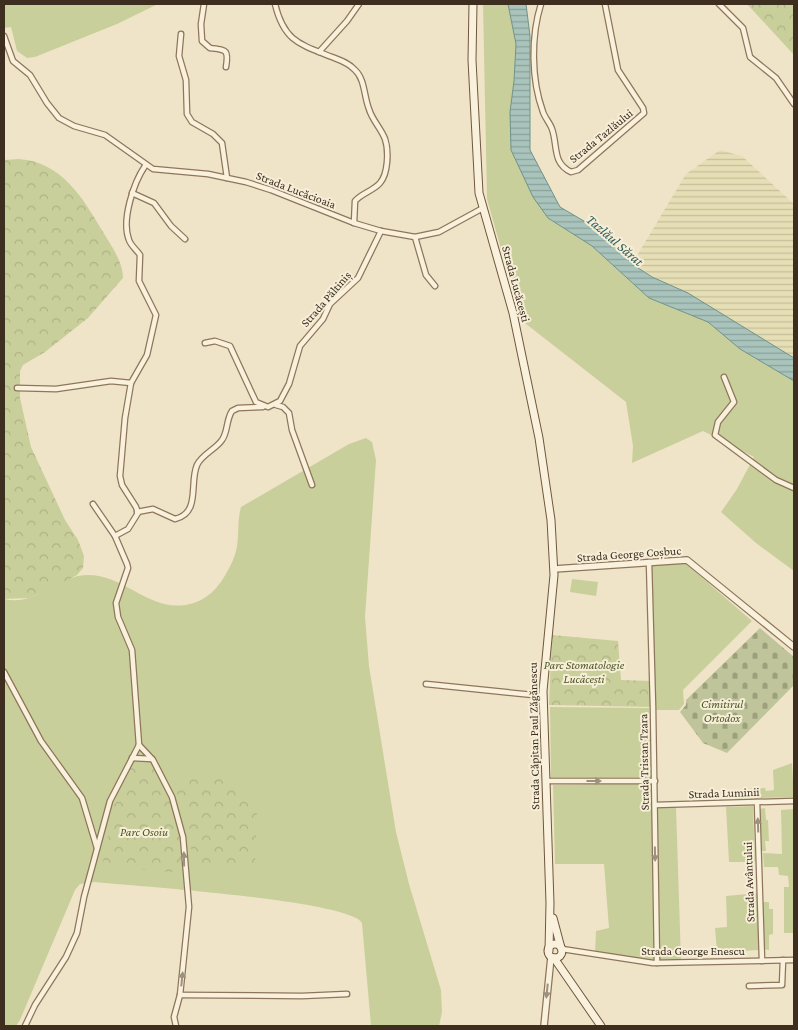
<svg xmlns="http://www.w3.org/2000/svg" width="798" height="1030" font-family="'Crimson Pro',serif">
<defs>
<pattern id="farmland-rules" width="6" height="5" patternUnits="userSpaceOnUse" patternTransform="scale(1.25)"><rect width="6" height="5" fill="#e6deb5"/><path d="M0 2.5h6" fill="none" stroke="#c6bf9b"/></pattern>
<pattern id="forest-crowns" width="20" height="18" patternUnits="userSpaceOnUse" patternTransform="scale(1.25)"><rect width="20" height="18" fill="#c9cf9b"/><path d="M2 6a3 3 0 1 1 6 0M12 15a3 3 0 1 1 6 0" fill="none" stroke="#aeb285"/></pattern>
<pattern id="cemetery-stones" width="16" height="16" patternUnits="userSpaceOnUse" patternTransform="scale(1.25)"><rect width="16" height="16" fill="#bfc49a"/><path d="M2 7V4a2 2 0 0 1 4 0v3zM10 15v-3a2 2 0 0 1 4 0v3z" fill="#9ca07d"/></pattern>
<pattern id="water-rules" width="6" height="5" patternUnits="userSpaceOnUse" patternTransform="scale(1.25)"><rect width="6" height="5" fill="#a9c4bc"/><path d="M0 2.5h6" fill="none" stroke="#8ba098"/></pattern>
</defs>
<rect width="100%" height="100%" fill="#f0e4c8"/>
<polygon fill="url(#farmland-rules)" points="720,150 742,156 794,204 794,358 688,293 652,277 632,264 686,174"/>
<g fill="#c9cf9b">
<polygon points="4,4 158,4 117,24 35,57 27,58 17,51 11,27 4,28"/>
<polygon points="483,4 508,4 516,44 514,81 510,112 548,218 592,246 649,298 708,322 740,349 794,381 794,571 756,543 721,512 737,489 754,457 703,431 632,463 633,446 626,402 521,320 487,199"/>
<path d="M366,438L372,442L376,460L365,617L369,666L396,832L409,884L441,990L442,1012L439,1026H371L362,923C349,900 132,886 95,882L80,884L75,890L20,1020L16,1026H4V599C35,607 58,576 86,575C126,574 150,614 190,604C212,599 224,580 233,560C241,543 236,524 241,507L349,444Z"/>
<polygon points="684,562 752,621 683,690 684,704 679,710 654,710 649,565"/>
<polygon points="572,579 598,582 596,596 570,592"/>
<polygon points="550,707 649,708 651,777 551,777"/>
<polygon points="792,763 794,797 735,799 735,792 745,792 745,789 765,788 766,791 774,790 773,770"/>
<polygon points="651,783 655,961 595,954 596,931 609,928 604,864 555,864 553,785"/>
<polygon points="753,806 755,862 729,862 726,807"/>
<polygon points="656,807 676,807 681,961 659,960"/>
<polygon points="765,808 766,820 768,820 769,841 765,841 766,851 760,851 759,809"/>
<polygon points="794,809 794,933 784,933 784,887 789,887 788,876 779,875 778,867 764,867 763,853 782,854 781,810"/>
<polygon points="758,893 760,950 717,952 715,928 727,927 726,896"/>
<polygon points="762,902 769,902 769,909 773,909 773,934 769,935 769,950 763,949"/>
</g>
<g fill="url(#forest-crowns)">
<polygon points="747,4 794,4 794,55"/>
<path d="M19,159C62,162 83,198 103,232C111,245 123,262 123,278L88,318L45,352L23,365L20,371V398L31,447L65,520L78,540L84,556L83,568L77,575L51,589L29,598L4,599V160Z"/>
<polygon points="552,635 618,641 621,680 652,681 653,707 549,705"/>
<path d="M139,749C153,758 158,773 163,787C167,795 173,803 175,811C181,832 181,852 181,873L102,866L116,794Z"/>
<path d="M214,776L244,790L257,814L255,868C239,868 219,871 204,864C178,854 198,805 174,792L173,778Z"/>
</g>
<polygon fill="url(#cemetery-stones)" points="760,628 794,657 794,685 727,753 703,743 680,712 686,705 686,700"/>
<polygon fill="url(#water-rules)" stroke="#6f938a" points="508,4 526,4 530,36 530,150 560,207 606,234 632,264 652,277 688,293 794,358 794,381 740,349 708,322 649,298 592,246 548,218 533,197 511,150 510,112 514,81 516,44"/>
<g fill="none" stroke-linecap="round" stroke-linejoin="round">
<g stroke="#8d765c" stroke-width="7">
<g id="minor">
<path d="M204,4L201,24L202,41L210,48C226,50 229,49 226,67"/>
<path d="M275,4C284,41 299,44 332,57C340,60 349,63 355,70C365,79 364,97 369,109C372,120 381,128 385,139C389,151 388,174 380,183C373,191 362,193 355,201L354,223"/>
<path d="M541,4C531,36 531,79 543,112C545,118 550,123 552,129C558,146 552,163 571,172L578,170L644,113L643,108L618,70L605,4"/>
<polyline points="719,4 743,28 750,57 776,78 794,104"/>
<polyline points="181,34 179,56 186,80 187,114 192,122 213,134 222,143 227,178"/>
<polyline points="4,36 13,61 30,75 47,103 59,118 74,126 105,135 153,169 208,174 246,182 271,190 354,223 381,231 415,237 439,232 483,208"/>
<polyline points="319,52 347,21 359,4"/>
<polyline points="132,193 154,203 171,226 185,239"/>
<polyline points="415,237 426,275 435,286"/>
<polyline points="205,343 215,341 230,346 256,402 268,407 280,401 289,384 300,346 323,319 330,304 358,278 381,231"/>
<polyline points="724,377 734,402 718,422 715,435 776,480 794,488"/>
<polyline points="17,388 56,389 111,381 131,383"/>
<polyline points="276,405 283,407 289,413 292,430 312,485"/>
<path d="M137,512L153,509L175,519C201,513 189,483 197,465C202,454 215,450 222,440C228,432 226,420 232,411L238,408L263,407"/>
<path d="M115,536L128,529L138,513L136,507L122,485L120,476L125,418L131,383L147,355L156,315L139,281L140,255C137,250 131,246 129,240C121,220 134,182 145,166"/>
<polyline points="649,562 653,707 657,963"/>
<polyline points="4,672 41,741 82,798 97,848"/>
<polyline points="426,684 543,696"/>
<polyline points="139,745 153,760 172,797 183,837 189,907 180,995 174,1017 176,1026"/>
<polyline points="132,758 152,759"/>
<polyline points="546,781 655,781"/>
<polyline points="757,802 762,961"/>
<polyline points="655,805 794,801"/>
<polyline points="562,949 653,963 794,960"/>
<polyline points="749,986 782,985 783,960"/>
<polyline points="180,995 302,996 347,994"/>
<polyline points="25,1026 35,1005 66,957 77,933 84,897 110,801 139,745 132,650 118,617 116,603 128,568 127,564 115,536 93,504"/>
</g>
</g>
<g stroke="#8d765c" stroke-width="8">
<g id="tertiary">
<polyline points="554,569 687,560 794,647"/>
<polyline points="544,1026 551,957"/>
</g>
</g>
<g stroke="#6f573f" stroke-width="9">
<g id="secondary">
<polyline points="473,4 472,60 479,193 513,313 539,438 551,520 554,575 543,691 550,903 549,951"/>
<polyline points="553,918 561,948"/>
<circle cx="555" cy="951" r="7"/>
<polyline points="554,958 601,1026"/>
</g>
</g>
<use href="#minor" stroke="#faf1dc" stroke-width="4.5"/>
<use href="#tertiary" stroke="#faf1dc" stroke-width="5.5"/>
<use href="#secondary" stroke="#faf1dc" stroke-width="7"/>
</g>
<defs><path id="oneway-solid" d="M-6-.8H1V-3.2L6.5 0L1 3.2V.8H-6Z" transform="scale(1.25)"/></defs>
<g fill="#9c907e">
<use href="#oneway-solid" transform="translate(594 781)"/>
<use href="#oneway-solid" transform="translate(758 825) rotate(-92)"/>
<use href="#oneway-solid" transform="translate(655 854) rotate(89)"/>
<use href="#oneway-solid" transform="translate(184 859) rotate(-91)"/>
<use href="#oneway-solid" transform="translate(182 979) rotate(-84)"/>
<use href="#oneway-solid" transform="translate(547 991) rotate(96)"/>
</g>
<g text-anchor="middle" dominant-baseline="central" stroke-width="4" stroke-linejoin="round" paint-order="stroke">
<g font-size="12" fill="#3d2e20" stroke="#f7eed8">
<text transform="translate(601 136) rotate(-39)">Strada Tazlăului</text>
<text transform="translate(296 190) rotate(21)">Strada Lucăcioaia</text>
<text transform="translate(516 284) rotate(75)">Strada Lucăcești</text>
<text transform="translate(326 299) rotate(-49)">Strada Păltiniș</text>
<text transform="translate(629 554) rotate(-4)">Strada George Coșbuc</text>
<text transform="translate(534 736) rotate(-91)">Strada Căpitan Paul Zăgănescu</text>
<text transform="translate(644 762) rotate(-91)">Strada Tristan Tzara</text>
<text transform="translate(724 793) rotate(-2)">Strada Luminii</text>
<text transform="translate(749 882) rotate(-92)">Strada Avântului</text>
<text x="693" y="951">Strada George Enescu</text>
</g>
<g font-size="12" font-style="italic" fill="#4d5a26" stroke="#f7eed8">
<text x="584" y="665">Parc Stomatologie<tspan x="584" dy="14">Lucăcești</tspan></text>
<text x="722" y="704">Cimitirul<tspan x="722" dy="14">Ortodox</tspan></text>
<text x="144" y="832">Parc Osoiu</text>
</g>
<g font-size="14" font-style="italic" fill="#2f5d5a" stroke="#f7eed8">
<text transform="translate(615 240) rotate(41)">Tazlăul Sărat</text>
</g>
</g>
<rect width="798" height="1030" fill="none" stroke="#3d2e20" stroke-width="10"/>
</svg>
